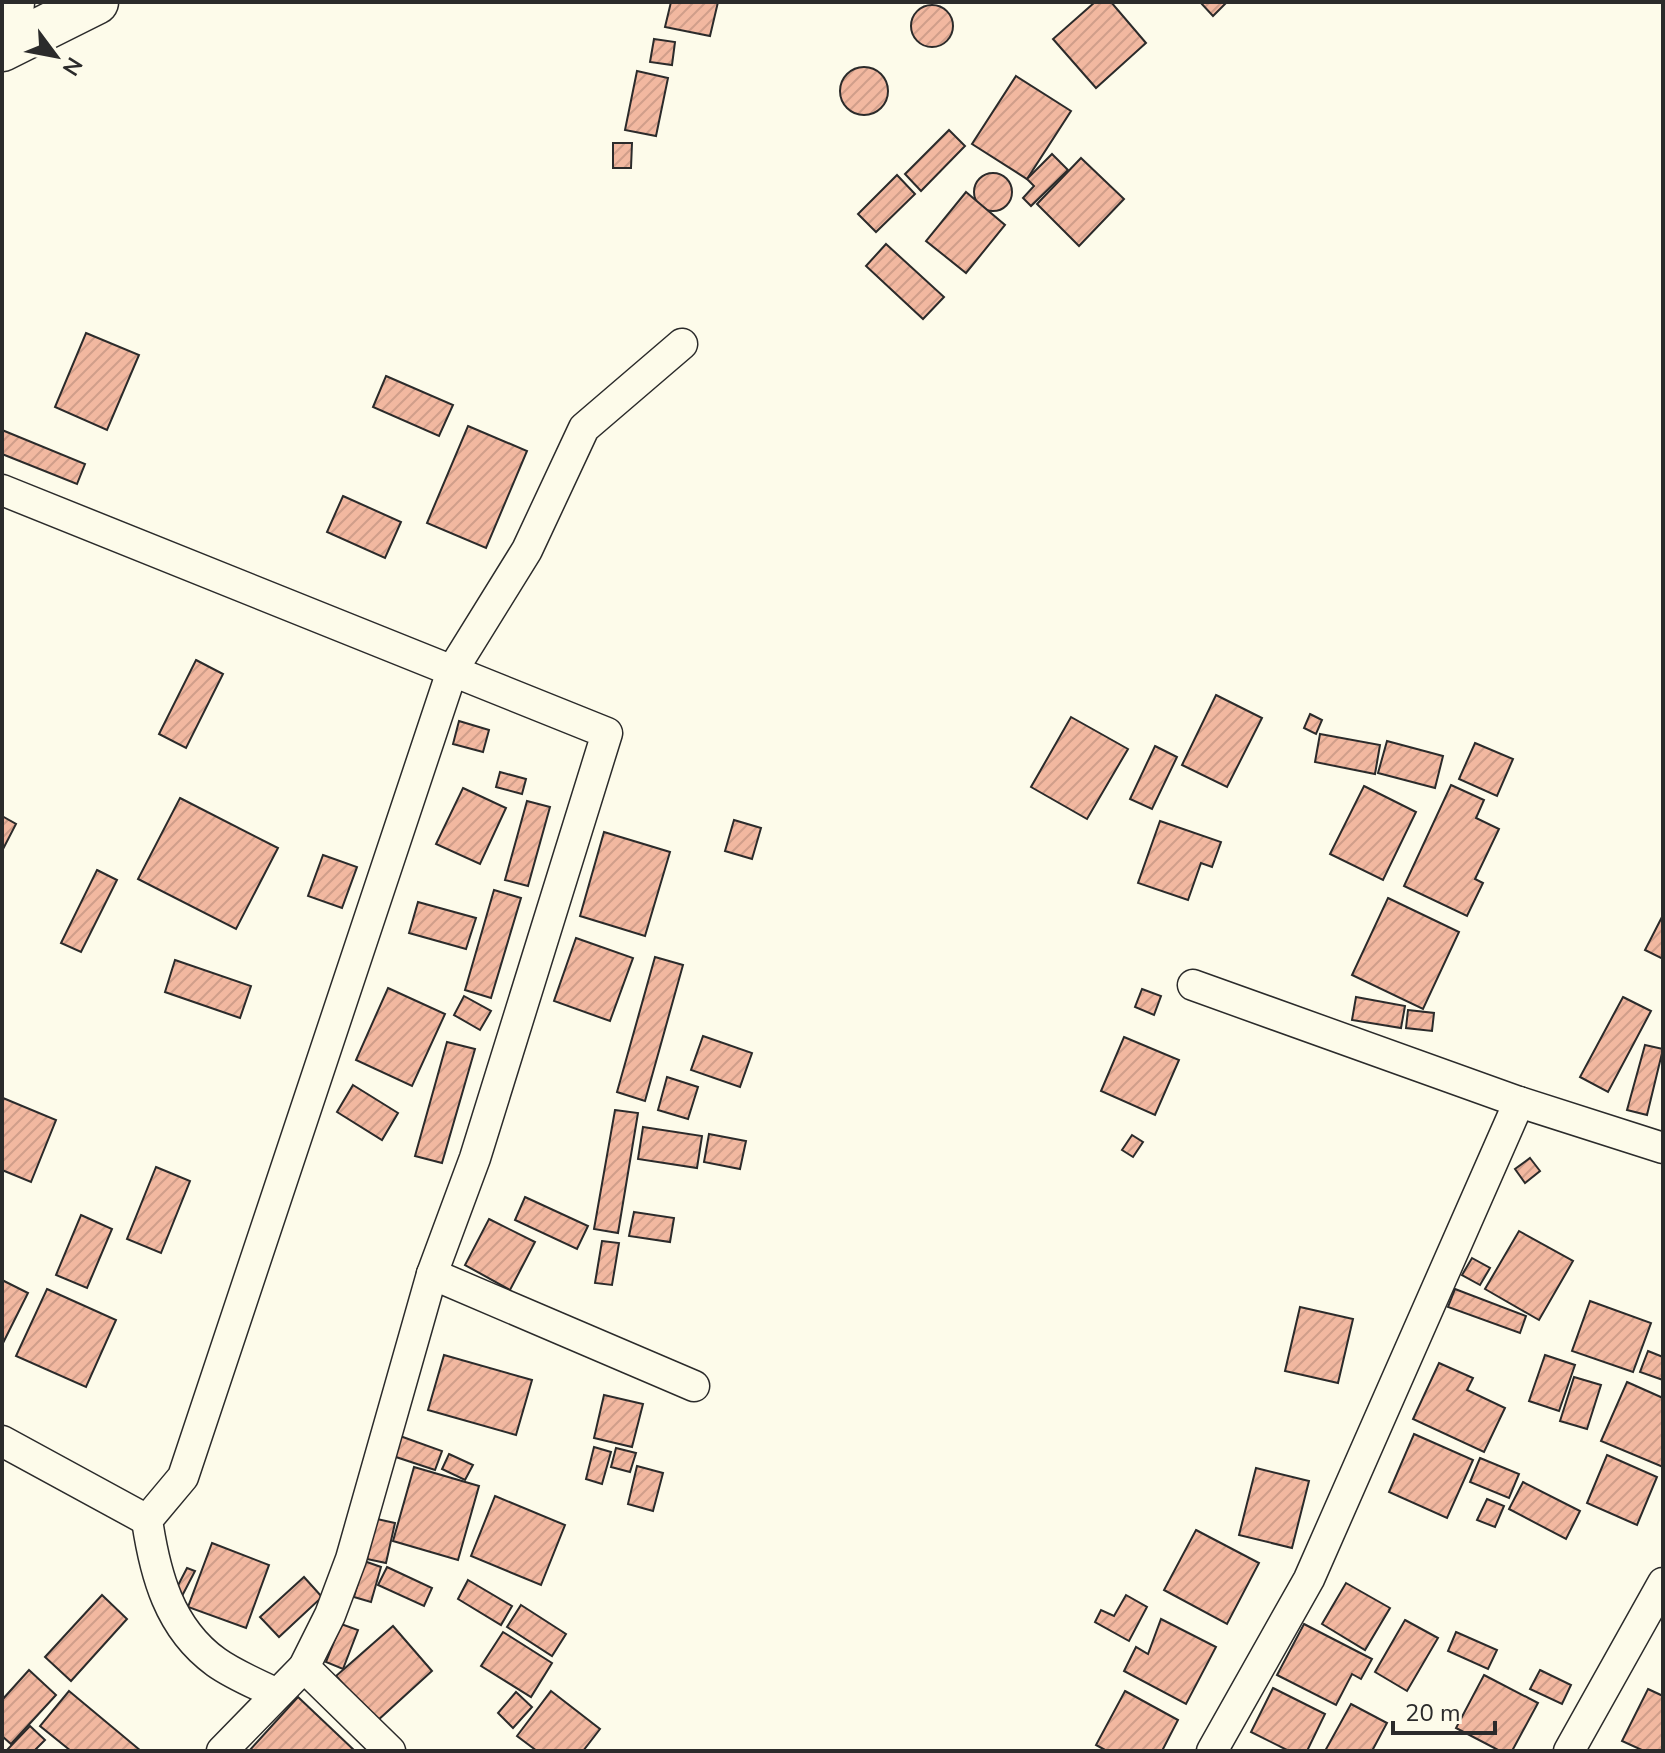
<svg xmlns="http://www.w3.org/2000/svg" width="1665" height="1753" font-family="'Nunito Sans',sans-serif">
<defs>
<pattern id="building-hatch" width="6" height="6" patternUnits="userSpaceOnUse" patternTransform="scale(2)"><rect width="6" height="6" fill="#f2b8a0"/><path d="M-1 1l2-2M0 6l6-6M5 7l2-2" fill="none" stroke="#d09e8a"/></pattern>
</defs>
<rect width="100%" height="100%" fill="#fdfbea"/>
<g fill="url(#building-hatch)" stroke="#2b2b2b" stroke-width="2">
<polygon points="671,2 718,2 710,36 665,27"/>
<polygon points="1095,2 1111,2 1146,43 1096,88 1053,39"/>
<polygon points="1200,2 1227,2 1213,16"/>
<circle cx="932" cy="26" r="21"/>
<polygon points="654,39 675,42 672,65 650,62"/>
<circle cx="864" cy="91" r="24"/>
<polygon points="637,71 668,78 656,136 625,130"/>
<polygon points="1016,76 1071,111 1027,179 972,144"/>
<polygon points="949,130 965,146 921,191 905,174"/>
<polygon points="613,143 632,143 631,168 613,168"/>
<polygon points="1052,154 1068,170 1031,206 1023,198 1034,186 1027,179"/>
<polygon points="1081,158 1124,199 1079,246 1037,204"/>
<circle cx="993" cy="192" r="19"/>
<polygon points="897,175 915,194 876,232 858,214"/>
<polygon points="966,192 1005,225 966,273 926,241"/>
<polygon points="886,244 944,297 923,319 866,266"/>
<polygon points="86,333 139,355 107,430 55,407"/>
<polygon points="386,376 453,405 439,436 373,407"/>
<polygon points="468,426 527,451 486,548 427,523"/>
<polygon points="2,430 85,464 77,484 2,454"/>
<polygon points="343,496 401,522 385,558 327,532"/>
<polygon points="196,660 223,674 186,748 159,734"/>
<polygon points="1216,695 1262,718 1227,787 1182,765"/>
<polygon points="1310,714 1322,720 1316,734 1304,728"/>
<polygon points="1071,717 1128,749 1087,819 1031,787"/>
<polygon points="459,721 489,730 483,752 453,744"/>
<polygon points="1320,734 1380,745 1375,774 1315,762"/>
<polygon points="1387,741 1443,756 1435,788 1378,773"/>
<polygon points="1475,743 1513,759 1497,796 1459,779"/>
<polygon points="1155,746 1177,757 1152,809 1130,799"/>
<polygon points="500,772 526,779 522,794 496,787"/>
<polygon points="1451,785 1484,800 1476,818 1499,829 1475,879 1483,883 1467,916 1404,886"/>
<polygon points="1364,786 1416,812 1383,880 1330,854"/>
<polygon points="463,788 506,808 480,864 436,844"/>
<polygon points="180,798 278,848 236,929 138,879"/>
<polygon points="527,801 550,807 528,886 505,880"/>
<polygon points="2,816 16,824 2,851"/>
<polygon points="734,820 761,828 752,859 725,851"/>
<polygon points="1160,821 1221,842 1212,867 1201,863 1188,900 1138,883"/>
<polygon points="604,832 670,852 645,936 580,916"/>
<polygon points="323,855 357,867 342,908 308,896"/>
<polygon points="97,870 117,880 81,952 61,943"/>
<polygon points="494,890 521,898 491,998 465,990"/>
<polygon points="1388,898 1459,932 1423,1009 1352,975"/>
<polygon points="418,902 476,918 466,949 409,933"/>
<polygon points="1663,915 1663,959 1645,950"/>
<polygon points="576,938 633,958 610,1021 554,1001"/>
<polygon points="655,957 683,965 645,1101 617,1092"/>
<polygon points="175,960 251,986 240,1018 165,992"/>
<polygon points="388,988 445,1014 412,1086 356,1060"/>
<polygon points="1142,989 1161,996 1154,1015 1135,1007"/>
<polygon points="464,996 491,1011 480,1030 454,1015"/>
<polygon points="1356,997 1405,1006 1401,1028 1352,1020"/>
<polygon points="1623,997 1651,1011 1608,1092 1580,1077"/>
<polygon points="1408,1010 1434,1013 1432,1031 1406,1028"/>
<polygon points="703,1036 752,1053 740,1087 691,1070"/>
<polygon points="1124,1037 1179,1060 1155,1115 1101,1091"/>
<polygon points="447,1042 475,1049 442,1163 415,1156"/>
<polygon points="1645,1045 1663,1049 1647,1115 1627,1110"/>
<polygon points="667,1077 698,1087 688,1119 658,1110"/>
<polygon points="353,1085 398,1113 382,1140 337,1112"/>
<polygon points="3,1098 56,1120 31,1182 2,1170"/>
<polygon points="615,1110 638,1113 618,1233 594,1229"/>
<polygon points="643,1127 702,1136 697,1168 638,1159"/>
<polygon points="709,1134 746,1141 740,1169 704,1162"/>
<polygon points="1132,1135 1143,1142 1133,1157 1122,1150"/>
<polygon points="1530,1158 1540,1171 1525,1183 1515,1169"/>
<polygon points="156,1167 190,1181 161,1253 127,1239"/>
<polygon points="525,1197 588,1226 577,1249 515,1220"/>
<polygon points="634,1212 674,1218 670,1242 629,1236"/>
<polygon points="81,1215 112,1229 87,1288 56,1275"/>
<polygon points="489,1219 535,1242 510,1290 465,1265"/>
<polygon points="1519,1231 1573,1261 1539,1320 1485,1289"/>
<polygon points="602,1241 619,1243 612,1285 595,1283"/>
<polygon points="1472,1258 1490,1268 1480,1285 1462,1275"/>
<polygon points="2,1280 28,1293 2,1345"/>
<polygon points="47,1289 116,1320 86,1387 16,1356"/>
<polygon points="1455,1289 1526,1316 1520,1333 1448,1307"/>
<polygon points="1590,1301 1651,1323 1633,1372 1572,1351"/>
<polygon points="1300,1307 1353,1319 1338,1383 1285,1371"/>
<polygon points="1648,1351 1663,1357 1663,1380 1640,1372"/>
<polygon points="444,1355 532,1380 516,1435 428,1410"/>
<polygon points="1545,1355 1575,1365 1559,1411 1529,1401"/>
<polygon points="1439,1363 1473,1378 1467,1390 1505,1408 1484,1452 1413,1419"/>
<polygon points="1574,1377 1601,1385 1587,1429 1560,1421"/>
<polygon points="1627,1382 1663,1398 1663,1467 1601,1441"/>
<polygon points="604,1395 643,1404 632,1447 594,1438"/>
<polygon points="1414,1434 1473,1460 1447,1518 1389,1492"/>
<polygon points="400,1436 442,1451 435,1470 393,1456"/>
<polygon points="594,1447 611,1452 602,1484 586,1479"/>
<polygon points="616,1448 636,1453 630,1472 611,1467"/>
<polygon points="449,1454 473,1465 465,1480 442,1469"/>
<polygon points="1607,1455 1657,1477 1637,1525 1587,1503"/>
<polygon points="1480,1458 1519,1474 1509,1498 1470,1482"/>
<polygon points="637,1466 663,1473 653,1511 628,1504"/>
<polygon points="414,1467 479,1486 458,1560 393,1541"/>
<polygon points="1256,1468 1309,1481 1292,1548 1239,1535"/>
<polygon points="1523,1482 1580,1511 1566,1539 1509,1509"/>
<polygon points="495,1496 565,1525 541,1585 471,1556"/>
<polygon points="1487,1499 1504,1506 1495,1527 1477,1520"/>
<polygon points="377,1519 395,1523 386,1563 367,1559"/>
<polygon points="1196,1530 1259,1563 1227,1624 1164,1590"/>
<polygon points="212,1543 269,1565 246,1628 188,1607"/>
<polygon points="364,1561 381,1567 371,1602 354,1597"/>
<polygon points="387,1567 432,1588 424,1606 378,1585"/>
<polygon points="187,1568 195,1571 181,1598 173,1595"/>
<polygon points="304,1577 322,1597 279,1637 260,1617"/>
<polygon points="468,1580 512,1606 501,1625 458,1599"/>
<polygon points="1346,1583 1390,1608 1365,1650 1322,1624"/>
<polygon points="102,1595 127,1619 71,1681 45,1657"/>
<polygon points="1126,1595 1147,1607 1129,1641 1095,1622 1101,1610 1114,1616"/>
<polygon points="521,1605 566,1634 552,1656 507,1627"/>
<polygon points="1161,1619 1216,1647 1186,1704 1124,1671 1136,1647 1148,1654"/>
<polygon points="1405,1620 1438,1638 1407,1691 1375,1672"/>
<polygon points="341,1624 358,1630 343,1669 326,1662"/>
<polygon points="1304,1624 1372,1659 1361,1679 1352,1674 1336,1705 1277,1675"/>
<polygon points="393,1626 432,1671 377,1721 336,1676"/>
<polygon points="503,1632 552,1663 531,1697 481,1666"/>
<polygon points="1456,1632 1497,1650 1488,1669 1448,1651"/>
<polygon points="29,1670 56,1695 11,1744 2,1736 2,1700"/>
<polygon points="1540,1670 1571,1685 1562,1704 1530,1689"/>
<polygon points="1484,1675 1538,1703 1512,1751 1500,1751 1456,1728"/>
<polygon points="1273,1688 1325,1714 1307,1751 1289,1751 1251,1732"/>
<polygon points="1648,1689 1663,1696 1663,1751 1644,1751 1622,1741"/>
<polygon points="69,1691 141,1751 71,1751 40,1726"/>
<polygon points="551,1691 600,1729 583,1751 537,1751 517,1736"/>
<polygon points="1125,1691 1178,1720 1162,1751 1107,1751 1096,1745"/>
<polygon points="516,1692 532,1707 513,1728 498,1713"/>
<polygon points="298,1697 355,1751 249,1751"/>
<polygon points="1351,1704 1387,1723 1372,1751 1325,1751"/>
<polygon points="30,1726 45,1740 34,1751 6,1751"/>
</g>
<g fill="none" stroke-linecap="round" stroke-linejoin="round">
<g stroke="#2b2b2b" stroke-width="33">
<g id="street">
<polyline points="2,490 607,733 475,1158 432,1274 351,1559 330,1615 304,1667 222,1751"/>
<polyline points="1193,985 1519,1102 1663,1148"/>
<polyline points="432,1274 694,1386"/>
<polyline points="2,1441 147,1520"/>
<polyline points="304,1667 390,1751"/>
<path d="M277,1694C257,1684 234,1675 216,1662C169,1628 155,1574 147,1520L183,1477L452,671L527,550L584,428L682,344"/>
<polyline points="1212,1751 1309,1579 1519,1102"/>
<polyline points="1569,1751 1663,1583"/>
</g>
</g>
<g stroke="#2b2b2b" stroke-width="47">
<g id="highway">
<polyline points="2,42 10,24 12,2"/>
<polyline points="2,49 96,2"/>
</g>
</g>
<use href="#street" stroke="#fdfbea" stroke-width="30"/>
<use href="#highway" stroke="#fdfbea" stroke-width="44"/>
</g>
<rect width="1665" height="1753" fill="none" stroke="#2b2b2b" stroke-width="8"/>
<g transform="translate(56 56) rotate(122)" stroke="#fdfbea" stroke-width="6" paint-order="stroke">
<path d="M0-6L14 30L0 20L-14 30Z" fill="#2b2b2b"/>
<text y="-12" font-size="22" font-weight="bold" text-anchor="middle" fill="#2b2b2b">N</text>
</g>
<path d="M1393 1721v12h102v-12" fill="none" stroke="#2b2b2b" stroke-width="4"/>
<text x="1405" y="1721" font-size="24" fill="#2b2b2b" stroke="#fdfbea" stroke-width="6" paint-order="stroke">20 m</text>
</svg>
